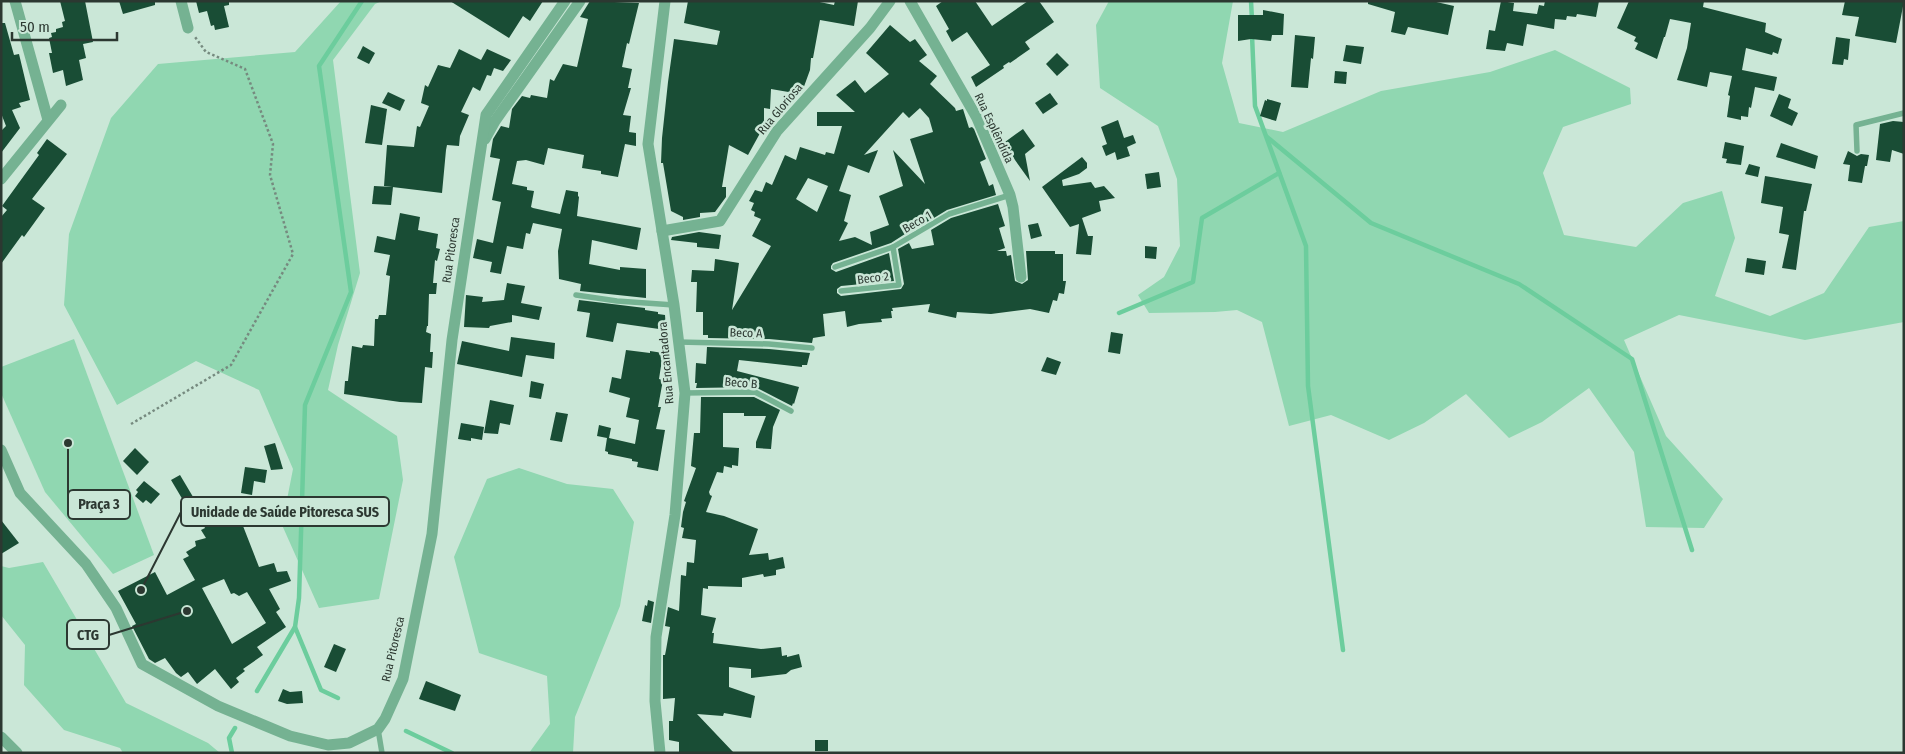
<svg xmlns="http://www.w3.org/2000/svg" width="1905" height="754" font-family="'Fira Sans Condensed',sans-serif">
<rect width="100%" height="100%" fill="#cae7d7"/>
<g fill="#90d7b1">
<polygon points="341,1 382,1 375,4 333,60 360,273 338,345 328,390 397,436 403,480 379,599 319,608 282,525 293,469 259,390 196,361 117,405 64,305 69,234 111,118 158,64 295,52"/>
<polygon points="1109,1 1233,1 1222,63 1239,123 1283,132 1381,91 1490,72 1555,50 1630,88 1631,104 1563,127 1543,173 1564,235 1636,247 1683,203 1722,191 1735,238 1715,296 1770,316 1824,293 1869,227 1904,221 1904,322 1805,340 1679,315 1624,340 1666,436 1723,499 1704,528 1646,527 1634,452 1589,388 1542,422 1509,438 1466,394 1424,423 1389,440 1331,415 1289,426 1262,322 1237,310 1215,312 1149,313 1138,295 1164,277 1180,246 1177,179 1158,126 1100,88 1096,25"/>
<polygon points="74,339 154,555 113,574 45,492 1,393 1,367"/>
<polygon points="519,468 567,484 613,489 634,522 620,606 575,717 573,753 529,753 550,724 547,676 479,653 454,557 487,479"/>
<polygon points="43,562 126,703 208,743 220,753 123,753 120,748 64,730 24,685 25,645 1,615 1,566 9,568"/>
</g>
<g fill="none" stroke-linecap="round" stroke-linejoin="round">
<g stroke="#6ccd9d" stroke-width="4.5">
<polyline points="1251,1 1252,20"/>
<polyline points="1252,35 1255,106 1306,246 1308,386 1343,650"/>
<polyline points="1267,137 1371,223 1519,284 1632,359 1692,550"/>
<polyline points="1119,313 1193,282 1202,218 1279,173"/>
<polyline points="295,627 321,690 338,698"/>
<polyline points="257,691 295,627 299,598 305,405 351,292 319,66 362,1"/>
<polyline points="406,731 452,753"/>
<polyline points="232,753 229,738 235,728"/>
</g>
</g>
<g fill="#194d35" fill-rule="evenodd">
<polygon points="60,1 85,1 93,42 83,44 86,58 79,60 83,80 66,86 63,70 53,73 49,53 52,53 49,38 52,37 51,33 56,32 56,29 63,27 62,22 65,21"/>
<polygon points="119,1 155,1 155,5 123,14"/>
<polygon points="196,1 229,1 229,5 224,6 229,27 215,30 214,25 211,26 207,11 199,13"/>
<polygon points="450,1 543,1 530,21 523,16 509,38"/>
<polygon points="590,1 639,3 629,44 627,43 622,67 632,69 628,88 631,88 623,115 631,116 629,132 636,133 636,146 625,144 618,177 601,174 601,171 582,168 584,155 548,148 544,165 526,160 517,161 512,184 527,187 527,190 534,191 531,207 533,208 560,214 566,190 578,192 578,196 579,197 577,216 641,228 637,250 592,240 589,264 620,270 620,267 646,269 646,298 580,291 581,284 559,279 558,251 562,229 533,223 530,234 526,233 523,249 507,246 501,274 490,272 492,262 473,258 477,239 493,243 501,202 492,200 500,159 490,157 493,139 501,126 509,128 512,109 522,96 530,98 531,95 547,98 550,79 554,81 563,64 577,67 588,19 580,17"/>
<polygon points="688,1 815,1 834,5 835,1 858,1 854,26 820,20 813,58 811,58 810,70 802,92 800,94 771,89 770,109 764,108 764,126 748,155 729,145 722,187 726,187 726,197 715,212 700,213 700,217 683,220 683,217 671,211 663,163 661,163 662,138 668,82 674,39 717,45 720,31 684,23"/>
<polygon points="943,1 975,1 992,26 1028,1 1039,1 1054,22 1025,42 1030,49 1010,63 1009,62 1003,66 1004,68 976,87 971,77 990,65 967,32 952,42 946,31 949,29 936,6"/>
<polygon points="1368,1 1432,1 1454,6 1448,35 1408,27 1405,35 1391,32 1395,12 1368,4"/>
<polygon points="1501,1 1514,3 1513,11 1537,14 1539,5 1544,6 1545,1 1599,1 1596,17 1577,14 1576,17 1567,16 1566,20 1555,19 1554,29 1527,24 1523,46 1507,43 1505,51 1486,49 1489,30 1495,31"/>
<polygon points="1629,1 1704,1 1703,7 1766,23 1765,32 1782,39 1778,54 1773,52 1772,55 1746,48 1742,70 1777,77 1774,91 1755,87 1751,108 1749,107 1748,117 1741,116 1741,120 1727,117 1730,96 1728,95 1732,76 1710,72 1707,87 1677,80 1687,48 1691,23 1670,19 1665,37 1664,37 1657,59 1635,49 1638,43 1634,41 1636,37 1617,28"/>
<polygon points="1845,1 1904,1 1896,43 1855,36 1859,17 1842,15"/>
<polygon points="1263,10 1284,14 1283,35 1272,35 1271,41 1251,39 1238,41 1238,15 1263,15"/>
<polygon points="1,23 5,23 14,55 19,54 30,100 19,103 21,107 12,110 20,128 1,153 1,131 6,126 1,113"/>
<path d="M890,25L910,42L915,39L927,55L919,61L937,76L930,84L955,108L956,111L963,109L969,128L972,127L974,129L986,159L980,162L989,186L993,184L996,195L947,210L929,221L904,230L905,234L891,243L833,263L831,266V269L836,272L889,253L894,281L841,286L837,289V293L841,296L901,289L904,284L898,249L909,243L912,249L934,245L931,230L951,218L998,204L1005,226L999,228L1005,248L997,251H1006L1007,256L1011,255L1015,281L1022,284L1028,280L1026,251H1055V254H1063V281H1066L1064,294L1059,293L1057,301L1053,300L1049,313L1030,309L991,314L957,312L956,318L928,312L930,304L892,308L893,311H891L892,318L881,319L882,322L859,324L847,327L845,311L823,314L825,336L813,338L812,343L769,339L708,338V335H703V312H696L697,282H691L692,270L714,271L715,259L739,263L732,310L771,246L752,236L761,219L754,216L755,212L751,210L754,203L749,201L755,190L762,192L766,182L772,185L785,155L796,160L800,147L825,155L826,152L834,154L842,126H817V112H855L836,95L855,80L865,93L889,74L866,53ZM920,108L929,118L933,132L910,139L925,184L893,150L903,186L879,196L889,225L870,232L872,245L855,237L839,241L848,223L844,221L851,195L839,191L848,165L869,173L878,150L864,155L903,112L909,118ZM808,178L828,186L817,212L796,199Z"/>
<polygon points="1295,35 1315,37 1313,59 1311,58 1308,88 1291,87"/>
<polygon points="1836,37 1850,39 1848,60 1844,59 1843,65 1832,64"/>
<polygon points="1346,45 1364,47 1361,64 1343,61"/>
<polygon points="363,46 375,53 369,64 357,58"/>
<polygon points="459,49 481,60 487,49 511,60 503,71 494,68 491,76 487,75 480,91 473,87 461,112 469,115 460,136 459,146 447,145 446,150 442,193 384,186 387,145 414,147 417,126 420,127 429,106 421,103 425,85 428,87 438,65 450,68"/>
<polygon points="1057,53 1069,65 1057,76 1046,64"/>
<polygon points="1335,71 1347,72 1346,84 1334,83"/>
<polygon points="388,92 405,100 400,111 382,103"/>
<polygon points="1050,93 1058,104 1043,114 1035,103"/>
<polygon points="1779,94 1791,99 1788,108 1798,113 1792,126 1770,116"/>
<polygon points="1267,99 1281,103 1276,121 1260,116 1265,100 1267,101"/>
<polygon points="371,105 387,109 382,145 365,143"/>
<polygon points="1118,120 1124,138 1133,135 1136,143 1127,147 1130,156 1117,160 1115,152 1106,156 1102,146 1107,144 1101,127"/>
<polygon points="1893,121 1904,122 1904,154 1892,150 1890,162 1876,160 1880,124"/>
<polygon points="1023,129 1035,146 1025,154 1030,181 1015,160 1005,142"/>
<polygon points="47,139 67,154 32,199 45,208 24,237 22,235 1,264 1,217 7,210 2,206 39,155 37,153"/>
<polygon points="1725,142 1744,146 1741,165 1726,163 1727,159 1722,158"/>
<polygon points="1781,143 1818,156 1815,169 1776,157"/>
<polygon points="1848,151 1857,156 1861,154 1869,155 1867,166 1865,166 1862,183 1848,181 1850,165 1843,164"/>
<polygon points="1082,157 1087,163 1087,168 1079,174 1062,180 1063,186 1091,182 1095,188 1104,186 1115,198 1099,201 1101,211 1082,218 1088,236 1093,236 1091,255 1076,254 1079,224 1070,227 1042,187"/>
<polygon points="1749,164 1760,167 1758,177 1745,174"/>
<polygon points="1159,172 1161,187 1147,189 1145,174"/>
<polygon points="1765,176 1812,184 1806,211 1804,211 1796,270 1782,268 1789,235 1779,233 1783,207 1761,203"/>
<polygon points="374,186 393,187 391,205 372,204"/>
<polygon points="400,213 420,217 418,230 438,234 436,248 440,249 437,261 435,260 433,283 437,283 436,294 429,294 428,326 427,326 426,332 431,334 430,352 433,352 432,368 425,367 422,403 400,402 344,394 345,381 348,381 352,346 362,348 363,345 374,346 375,319 378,319 379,315 386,315 390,276 386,275 390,255 374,252 377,236 395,240"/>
<polygon points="1038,223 1042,236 1031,239 1028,225"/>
<polygon points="699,232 721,235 719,249 697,247 697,243 671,240 672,237"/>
<polygon points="1145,246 1157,247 1156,259 1145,258"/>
<polygon points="1747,258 1766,261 1764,275 1745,272"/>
<polygon points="507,283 525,286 521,303 542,307 539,320 512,315 512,322 490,326 489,328 464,327 466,295 483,297 482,302 504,300"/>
<polygon points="579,300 645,308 645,310 658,312 658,314 665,315 666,330 617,323 613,342 586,337 590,313 577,311"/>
<polygon points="1111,332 1123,334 1120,354 1108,352"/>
<polygon points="511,337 555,343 554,359 526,355 522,377 457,364 462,341 509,351"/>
<polygon points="707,347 769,349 810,353 807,365 802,365 802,367 739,360 737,371 799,387 794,404 793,403 792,406 755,387 696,388 697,383 695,383 696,363 706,364"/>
<polygon points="626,350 650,353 650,351 663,353 659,379 663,380 658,407 661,407 656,429 665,430 658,471 637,467 638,462 632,461 632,459 608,454 608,452 605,451 607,438 597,436 599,425 611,428 609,438 635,444 639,420 626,417 630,398 609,392 612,377 621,379"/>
<polygon points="1047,357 1061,362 1056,375 1041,371"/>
<polygon points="531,381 544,384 541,399 529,397"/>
<polygon points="701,397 754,397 780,410 773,427 771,449 756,448 756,442 766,416 744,416 744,413 723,413 723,447 739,448 738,466 732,465 732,468 724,466 723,473 717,472 709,492 710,495 712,496 706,512 724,516 758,529 749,555 768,553 769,560 783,557 785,568 776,570 776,575 764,577 763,574 742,578 742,587 708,586 708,589 703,588 701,615 716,618 712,633 714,633 713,643 761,649 781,647 782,656 787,655 787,657 799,654 802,667 791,670 786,674 751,678 751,669 729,667 729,687 755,696 751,718 724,713 723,716 697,714 734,753 679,752 679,742 669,740 669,721 673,721 675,698 663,699 663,655 665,655 666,650 670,627 665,626 668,607 679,611 681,575 686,576 687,562 694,563 696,540 682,538 684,528 681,527 683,512 686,502 684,501 696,468 691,466 694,433 700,433"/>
<polygon points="490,400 514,405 510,425 500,423 498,434 484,433"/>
<polygon points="556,412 568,414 562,442 550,440"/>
<polygon points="461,423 484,427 482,440 471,438 471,441 458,439"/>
<polygon points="275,443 283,469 271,470 264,446"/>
<polygon points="135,448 149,462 137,475 123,461"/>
<polygon points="245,467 267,470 265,483 254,481 252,495 241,493"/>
<polygon points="180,475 199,507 190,512 171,480"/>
<polygon points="144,481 160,494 151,504 146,500 143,503 135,496 138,492 136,490"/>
<path d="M208,511L237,515V513L257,514L256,517L264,518L263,527L243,526L259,567L274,563L277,572L287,571L291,581L269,589L280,609L276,612L286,627L257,647L263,655L243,669L245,671L236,678L239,682L231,689L215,669L197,684L188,672L181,677L176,673L165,658L155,663L149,659L132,626L136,624L118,591L155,572L167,595L195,580L183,559L189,556L186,552L196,546L195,541L206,538L201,530L205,528L199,516ZM224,579L231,594L234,593L239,596L247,592L266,623L232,644L202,588Z"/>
<polygon points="1,520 19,543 1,554"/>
<polygon points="648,600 654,602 651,623 642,621 645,605 647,606"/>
<polygon points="334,644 346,649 336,672 324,667"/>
<polygon points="426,681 461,695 455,711 419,699"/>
<polygon points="283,689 290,692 302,691 303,703 287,704 278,701"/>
<rect x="815" y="740" width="13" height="11"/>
</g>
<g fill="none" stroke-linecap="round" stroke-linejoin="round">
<polyline stroke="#768a7f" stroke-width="2.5" stroke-dasharray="2.5 2.5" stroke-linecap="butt" points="131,424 231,365 293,254 270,175 273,144 245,69 206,52 195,37"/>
<g stroke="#75b292" stroke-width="5.5">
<polyline points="1857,151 1856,125 1904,113"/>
<polyline points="835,267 893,247 949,214 1010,195"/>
<polyline points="841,291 899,285 893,247"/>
<polyline points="576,295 617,301 674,305"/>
<polyline points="678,342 769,344 812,348"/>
<polyline points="685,393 755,392 791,411"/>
<polyline points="378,729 382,753"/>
</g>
<g stroke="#75b292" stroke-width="11">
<polyline points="15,1 48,120"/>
<polyline points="181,1 188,28"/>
<polyline points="910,1 977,118 1010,195 1013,207 1021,277"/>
<polyline points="485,139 495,121 580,1"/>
<polyline points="1,179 61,105"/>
<polyline points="662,231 720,221 777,131 870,28 890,1"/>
<polyline points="1,450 20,493 86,564 116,608 142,664 218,706 290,736 328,745 349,743 378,729 385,719 403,679 432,534 452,340 486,115 565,1"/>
<polyline points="1,737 17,753"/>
<polyline points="660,753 655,701 656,637 675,515 685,393 674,305 648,144 665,1"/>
</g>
</g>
<g text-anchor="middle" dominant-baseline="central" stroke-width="5" stroke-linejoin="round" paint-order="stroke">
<g font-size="12" fill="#2c3831" stroke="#cae7d7">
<text transform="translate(780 109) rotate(-50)">Rua Gloriosa</text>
<text transform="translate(994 128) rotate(65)">Rua Esplêndida</text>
<text transform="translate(917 222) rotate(-30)">Beco 1</text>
<text transform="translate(451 250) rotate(-82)">Rua Pitoresca</text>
<text transform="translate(873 278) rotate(-7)">Beco 2</text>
<text transform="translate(746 333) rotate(2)">Beco A</text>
<text transform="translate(666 363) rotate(-95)">Rua Encantadora</text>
<text transform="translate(741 383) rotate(5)">Beco B</text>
<text transform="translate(393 649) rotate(-77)">Rua Pitoresca</text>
</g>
</g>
<path fill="none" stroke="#2c3831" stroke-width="2" d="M68 443L68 504M141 590L181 512M187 611L109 635"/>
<g fill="#2c3831" stroke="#cae7d7" stroke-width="2">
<circle cx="68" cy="443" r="5"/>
<circle cx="141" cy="590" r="5"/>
<circle cx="187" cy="611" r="5"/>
</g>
<g fill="#cae7d7" stroke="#2c3831" stroke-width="2">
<rect x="68" y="490" width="62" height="29" rx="5"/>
<rect x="181" y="497" width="208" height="29" rx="5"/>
<rect x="67" y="620" width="42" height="29" rx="5"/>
</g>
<g font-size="14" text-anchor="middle" font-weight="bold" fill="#2c3831">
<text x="99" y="509">Praça 3</text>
<text x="285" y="517">Unidade de Saúde Pitoresca SUS</text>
<text x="88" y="640">CTG</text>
</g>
<rect width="1905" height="754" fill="none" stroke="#2c3831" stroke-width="5"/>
<path d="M12 32v8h105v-8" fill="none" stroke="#2c3831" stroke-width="2.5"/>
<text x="20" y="32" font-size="15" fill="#2c3831" stroke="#cae7d7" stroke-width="4" paint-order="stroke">50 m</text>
</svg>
